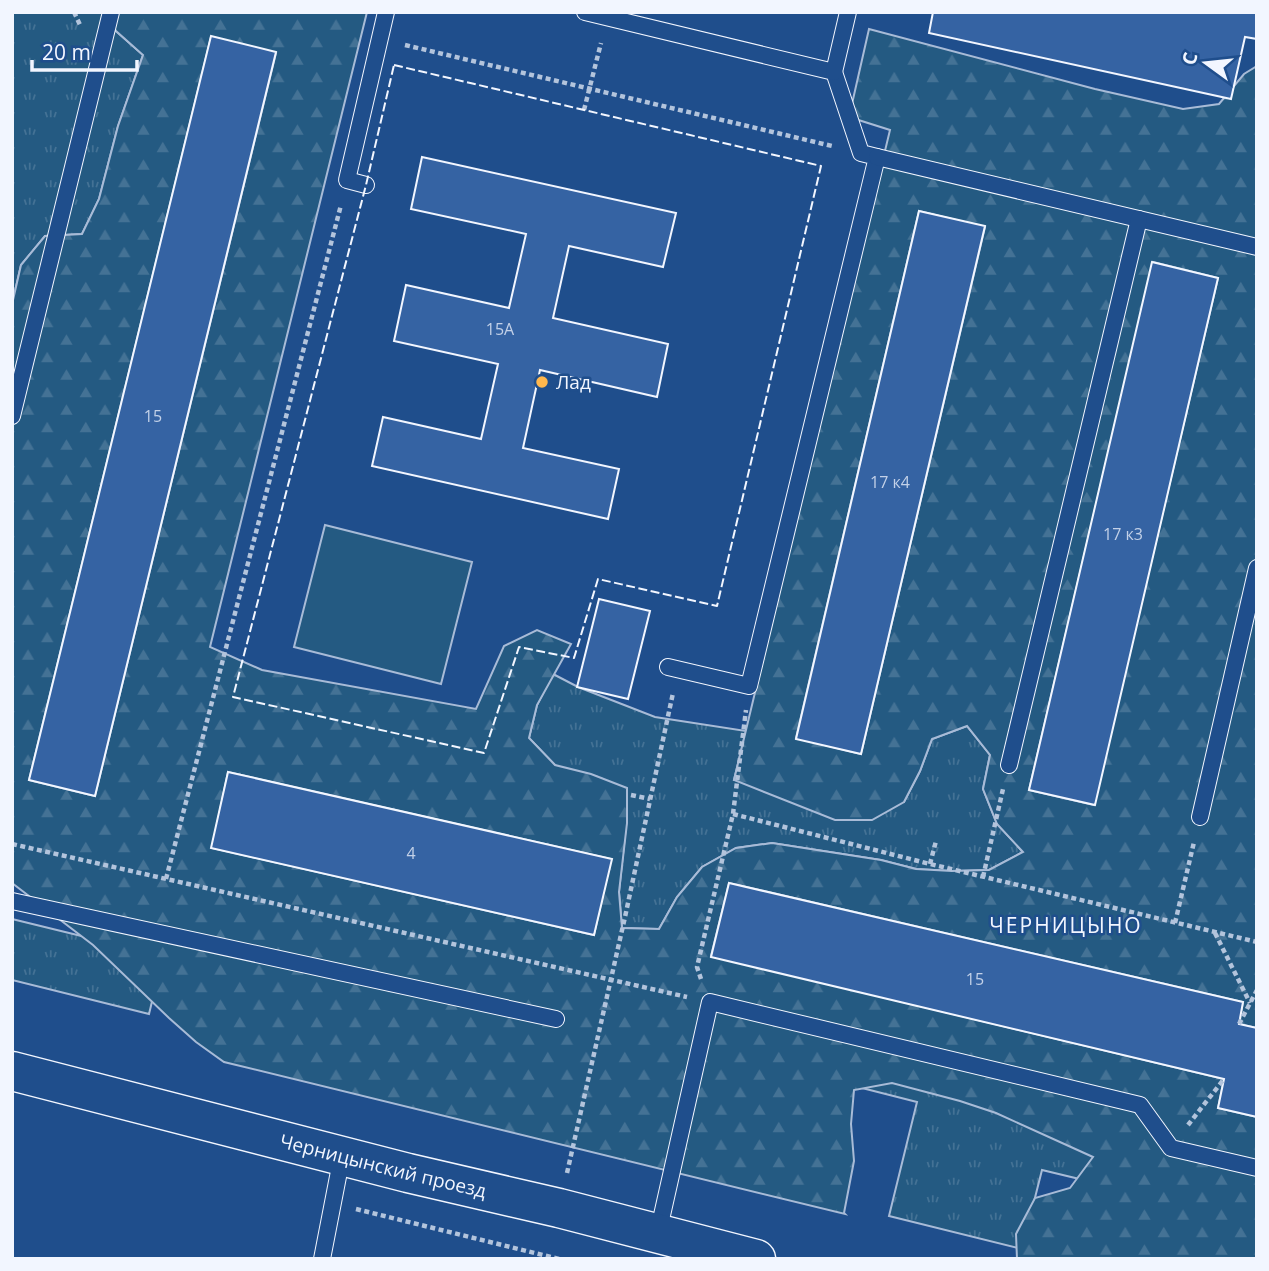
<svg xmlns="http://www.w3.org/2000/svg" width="1269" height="1271" font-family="'Open Sans',sans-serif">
<defs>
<pattern id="grass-tufts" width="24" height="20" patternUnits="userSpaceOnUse" patternTransform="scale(1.75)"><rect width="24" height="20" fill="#245a82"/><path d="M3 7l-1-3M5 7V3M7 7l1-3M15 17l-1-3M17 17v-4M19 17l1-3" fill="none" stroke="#447295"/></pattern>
<pattern id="forest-firs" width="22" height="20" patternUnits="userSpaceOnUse" patternTransform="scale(1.75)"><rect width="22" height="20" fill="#245a82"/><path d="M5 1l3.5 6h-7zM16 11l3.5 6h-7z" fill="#447295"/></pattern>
</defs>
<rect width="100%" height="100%" fill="#1f4e8c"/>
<g fill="url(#grass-tufts)" stroke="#a8bbd7" stroke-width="2">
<polygon points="12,12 105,12 116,31 143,55 118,126 99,199 82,234 45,236 21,265 13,300 12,316"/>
<polygon points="553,674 578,687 655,717 746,731 734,780 904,802 920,771 932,739 967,726 990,755 983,789 997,824 1023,852 989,870 952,871 916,869 881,860 772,843 736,848 702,867 677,897 659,929 622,928 619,892 627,817 555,765 529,738 537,705"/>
<polygon points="12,919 163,956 149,1014 12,980"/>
<polygon points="870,1058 1137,1124 1121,1189 1042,1170 1022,1249 889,1216 917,1102 862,1088"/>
</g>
<path fill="url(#forest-firs)" stroke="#a8bbd7" stroke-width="2" fill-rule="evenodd" d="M105,12H367L210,647L262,670L476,709L504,646L537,630L571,644L537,705L529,738L555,765L591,774L627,788V823L619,892L622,928L659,929L677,897L702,867L736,848L772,843L881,860L916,869L952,871L989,870L1023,852L997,824L983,789L990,755L967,726L932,739L920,771L904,802L872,820H835L734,780L890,130L849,117L869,29L1095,89L1183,109L1219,104L1244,74L1257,66V1028L1239,1024L1243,1002L729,883L711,956L1224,1079L1218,1108L1257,1117V1259H1017L1016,1234L1035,1198L1070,1188L1093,1157L996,1113L960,1101L892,1083L854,1090L851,1124L854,1161L844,1213L845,1214L224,1062L196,1042L169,1018L93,945L12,883L13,300L21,265L45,236L82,234L99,199L118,126L143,55L116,31ZM211,37L276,53L95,796L29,780ZM919,211L985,227L861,754L796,738ZM1153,262L1218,278L1094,805L1029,790ZM228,772L611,859L594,935L212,848Z"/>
<polygon fill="#245a82" stroke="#a8bbd7" stroke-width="2" points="325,525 472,562 441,684 294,647"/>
<g fill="#3563a3" stroke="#f2f6ff" stroke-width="2">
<polygon points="933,12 1257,12 1257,39 1245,37 1231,99 929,33"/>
<polygon points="211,36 276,52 95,796 29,780"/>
<polygon points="422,157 676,213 663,267 569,246 553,318 668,344 657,397 540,370 523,448 619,469 608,519 372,466 383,417 481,439 498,364 394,341 406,285 509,308 526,234 411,209"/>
<polygon points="919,211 985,226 861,754 796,739"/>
<polygon points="1152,262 1218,278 1095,805 1029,790"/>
<polygon points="599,599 650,611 628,699 577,687"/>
<polygon points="228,772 612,859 594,935 211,848"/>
<polygon points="729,883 1243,1002 1239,1024 1257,1028 1257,1117 1218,1108 1224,1079 711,957"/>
</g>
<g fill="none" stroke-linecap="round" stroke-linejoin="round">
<g stroke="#f2f6ff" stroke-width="18">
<g id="service">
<polyline points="585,12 834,72 861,153 877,157 749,686 668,667"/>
<polyline points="834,72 848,12"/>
<polyline points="877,157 1257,247"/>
<polyline points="366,185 347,180 386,12"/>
<polyline points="12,416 111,12"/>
<polyline points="1009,765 1139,219"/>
<polyline points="1200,817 1257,568"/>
<polyline points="12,901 556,1019"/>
<polyline points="658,1233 710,1002 1140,1105 1171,1148 1257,1168"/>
<polyline points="322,1259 342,1156"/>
</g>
</g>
<g stroke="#f2f6ff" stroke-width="41">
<g id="tertiary">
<path id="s1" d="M12,1071L408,1173L559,1208L756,1259"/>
</g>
</g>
<g stroke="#b3c4dc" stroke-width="4.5" stroke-dasharray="5 3.5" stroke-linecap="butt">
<polyline points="74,12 81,27"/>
<polyline points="405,45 832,146"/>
<polyline points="584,110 601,43"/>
<polyline points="631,795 650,799"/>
<polyline points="733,814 930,864 1257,942"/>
<polyline points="12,844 687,997"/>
<polyline points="930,864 936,841"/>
<polyline points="983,877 1003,789"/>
<polyline points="166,879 341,205"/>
<polyline points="1175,923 1194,842"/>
<polyline points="1215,933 1250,1003"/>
<polyline points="701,979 697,967 733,814 746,710"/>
<polyline points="1239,1024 1257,990"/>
<polyline points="1188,1125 1224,1079"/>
<polyline points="567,1173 625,917 673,693"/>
<polyline points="356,1209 559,1259"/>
</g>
<use href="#service" stroke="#1f4e8c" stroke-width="16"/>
<use href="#tertiary" stroke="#1f4e8c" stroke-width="38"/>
<polygon stroke="#f2f6ff" stroke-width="2" stroke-dasharray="9 3.5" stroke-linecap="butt" points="394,65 821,166 717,606 598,579 574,658 519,647 484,753 233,697 366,185"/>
</g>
<circle fill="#ffb74d" stroke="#1f4e8c" stroke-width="2.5" cx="542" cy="382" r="7"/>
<g text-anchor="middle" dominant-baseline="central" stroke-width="5" stroke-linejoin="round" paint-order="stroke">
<g font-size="16" fill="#c3d1e8">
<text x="500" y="329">15А</text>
<text x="153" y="416">15</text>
<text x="890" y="482">17 к4</text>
<text x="1123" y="534">17 к3</text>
<text x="411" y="853">4</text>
<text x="975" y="979">15</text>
</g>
<g font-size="19" fill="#f2f6ff" stroke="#1f4e8c" text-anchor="start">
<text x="556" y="382">Лад</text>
</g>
<g font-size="19" fill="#f2f6ff" stroke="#1f4e8c">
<text stroke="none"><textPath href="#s1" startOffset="383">Черницынский проезд</textPath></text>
</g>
<g font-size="21" letter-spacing="2" fill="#f2f6ff" stroke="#1f4e8c">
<text x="1066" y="925">ЧЕРНИЦЫНО</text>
</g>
</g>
<rect width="1269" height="1271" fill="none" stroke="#f2f6ff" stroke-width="28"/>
<g transform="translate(1206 63) rotate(285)" stroke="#1f4e8c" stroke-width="5" paint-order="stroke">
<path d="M0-5L12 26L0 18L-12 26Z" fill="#f2f6ff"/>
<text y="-10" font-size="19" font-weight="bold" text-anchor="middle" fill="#f2f6ff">С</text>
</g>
<path d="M32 60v10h105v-10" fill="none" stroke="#f2f6ff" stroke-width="3.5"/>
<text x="42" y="60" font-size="21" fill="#f2f6ff" stroke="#1f4e8c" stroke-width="5" paint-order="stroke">20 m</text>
</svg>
